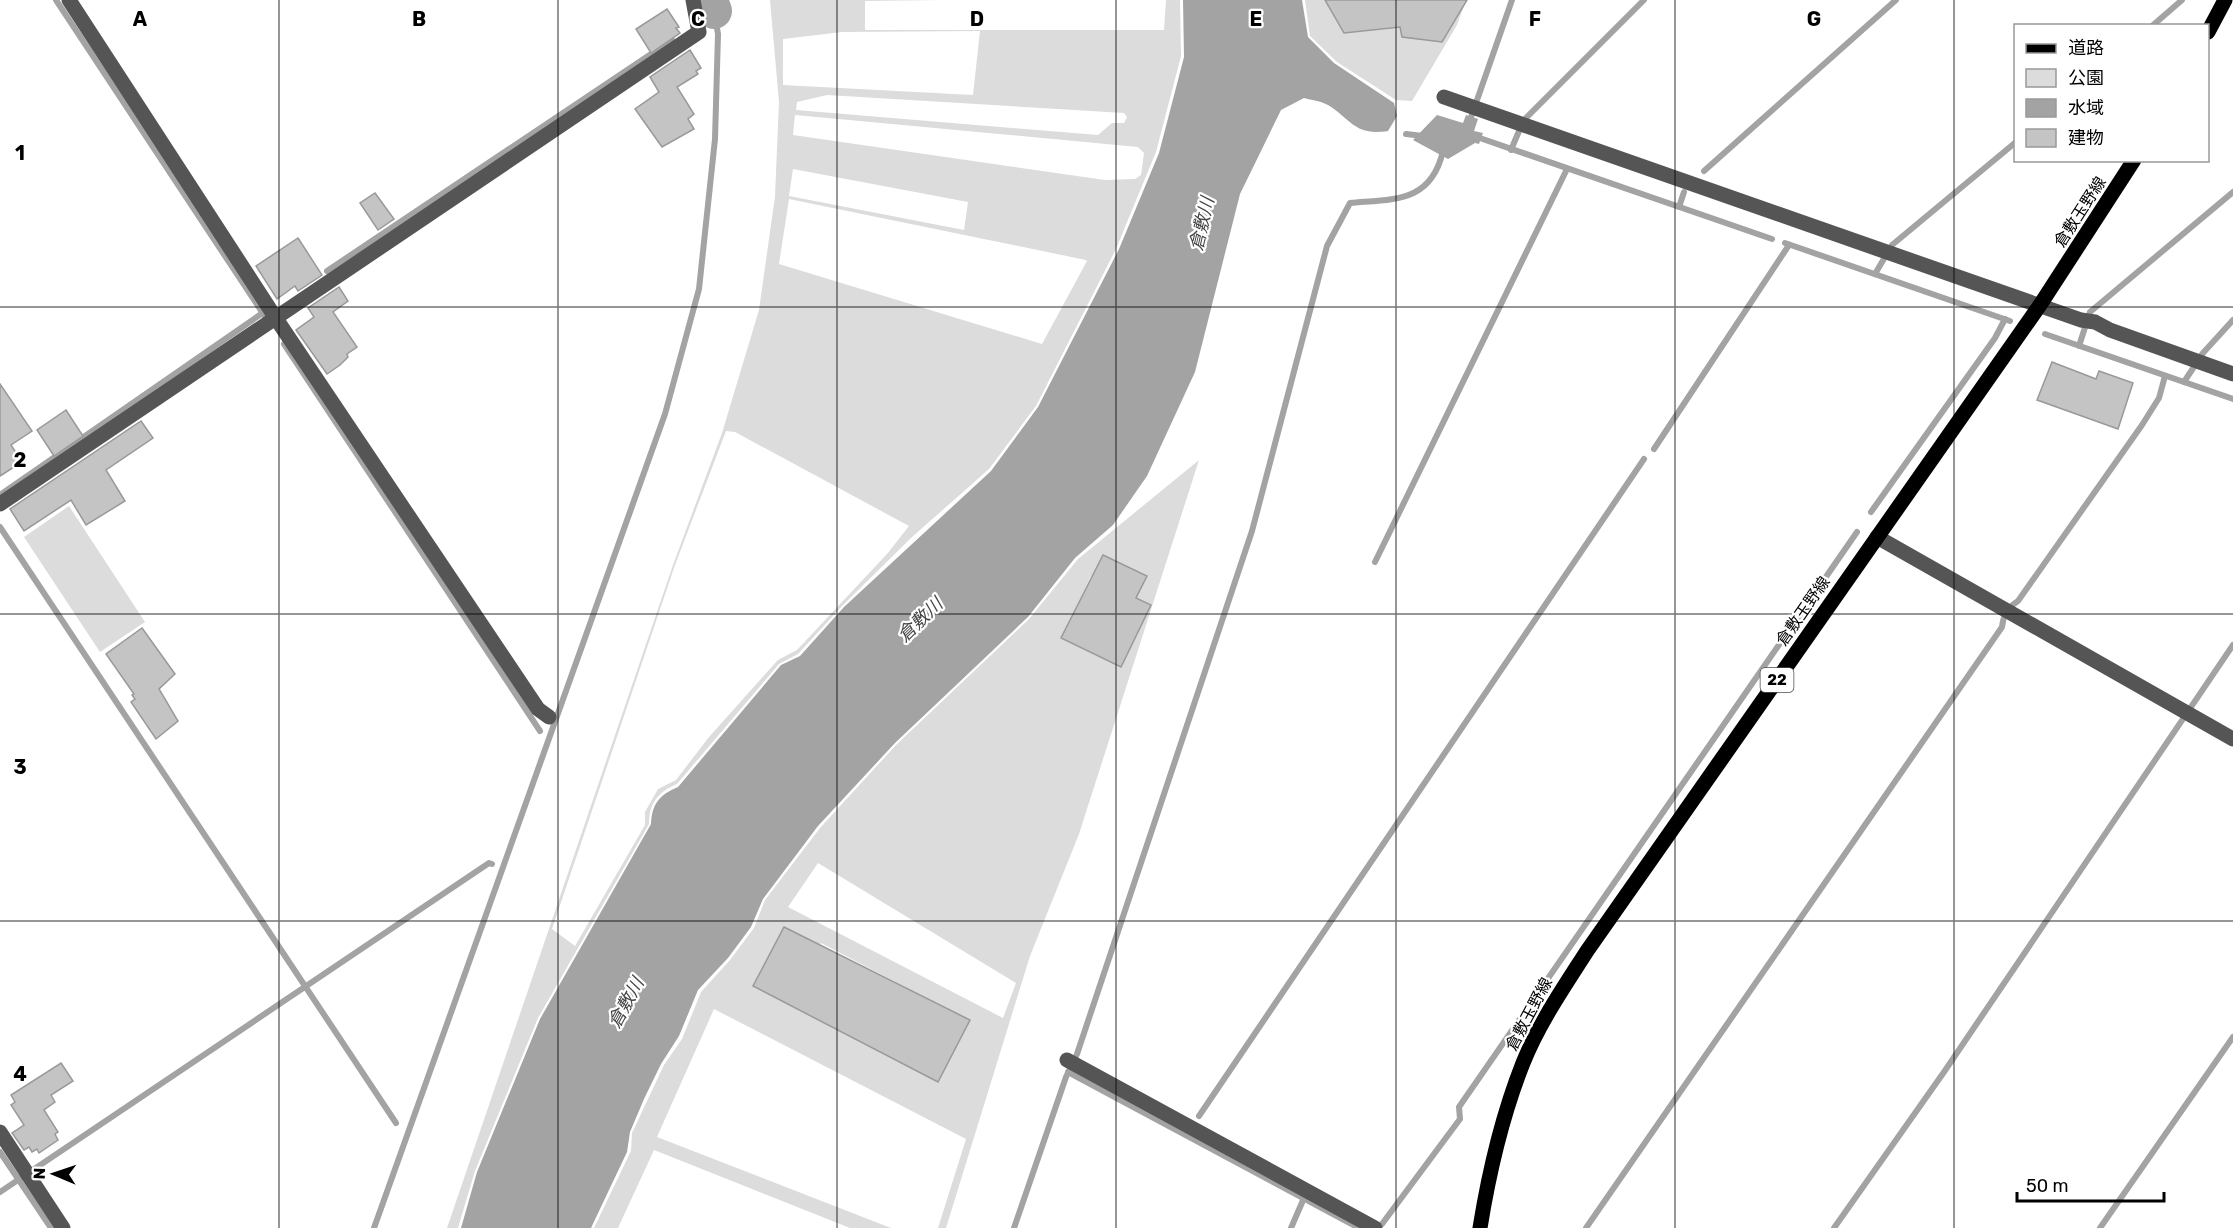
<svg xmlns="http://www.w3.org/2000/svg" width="2233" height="1228" font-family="Rubik,'Noto Sans JP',sans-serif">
<rect width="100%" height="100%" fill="#fff"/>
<g fill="#dcdcdc" fill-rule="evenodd">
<path d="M770,0H941L865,1V30H1164L1166,0H1180L1181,56L1156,152L1116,249L1036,406L989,469L912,537L843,605L798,654L779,664L677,784C658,792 649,803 649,824L538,1018L475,1171L458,1228H447L673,565L722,433L759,310L775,196L779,102ZM980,31L973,95L783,85V39L842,32ZM827,95L1124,113L1127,117L1124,123H1112L1098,135L796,110L797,102ZM795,115L1138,147L1144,153L1141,175L1135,179L1105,180L793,135ZM793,169L968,202L964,230L789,196ZM789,199L1086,260L1087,261L1042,344L779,264ZM726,431L735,432L909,526L887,554L797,650L778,660L709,737L676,780L658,789L645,812V825L575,946L552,929L675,565Z"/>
<polygon points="1305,0 1325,0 1344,33 1400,27 1402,37 1441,42 1466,0 1457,25 1412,101 1396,100 1337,62 1310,36"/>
<path d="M1199,460L1079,834L1030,956L946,1228H938L966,1139L714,1009L657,1137L891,1228H850L654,1150L618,1228H594L631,1151L632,1133L664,1065L682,1039L701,992L730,960L754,928L765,900L820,828L896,745L1029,619L1078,559ZM1103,555L1147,576L1137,595L1094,573ZM1091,576L1150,605L1121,667L1061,638ZM818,863L1016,983L1003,1018L788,907ZM821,943L969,1020L789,1004Z"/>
<polygon points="69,506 145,622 100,652 24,537"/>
</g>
<g fill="#a3a3a3">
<path d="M1183,0H1302L1308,37L1334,63L1394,103L1397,116L1388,131C1354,136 1351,119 1328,105C1321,101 1311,100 1304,98L1281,110L1240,194L1195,372L1147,476L1113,525L1075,558L1028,617L895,743L818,826L763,899L751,927L728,958L698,990L679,1036L661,1064L644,1099L630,1132L627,1152L591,1228H461L477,1172L540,1019L651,824C652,804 659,795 678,787L781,665L800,656L844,607L991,471L1038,407L1119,249L1159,153L1184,57Z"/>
<polygon points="1437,115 1463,123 1466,115 1478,119 1474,131 1483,133 1479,144 1475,143 1448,159 1413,140"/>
</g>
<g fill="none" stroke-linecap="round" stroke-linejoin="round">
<g stroke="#a3a3a3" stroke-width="6">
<polyline points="56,0 264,315"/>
<polyline points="2152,26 2182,0"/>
<polyline points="1523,121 1644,0"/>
<polyline points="1469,123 1512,0"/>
<polyline points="1406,134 1423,136"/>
<polyline points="1474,136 1772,239"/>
<polyline points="1511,150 1519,131"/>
<polyline points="1704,171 1896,0"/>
<polyline points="1679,207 1684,192"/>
<polyline points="1785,243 2010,321"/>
<polyline points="327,271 672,40"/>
<polyline points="1875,274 1892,245 2016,142"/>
<polyline points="2045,334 2233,399"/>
<polyline points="284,344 540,731"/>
<polyline points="2079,346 2090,312 2233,192"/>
<polyline points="2184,382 2203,353 2233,320"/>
<polyline points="1654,449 1789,245"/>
<polyline points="0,495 264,312"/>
<polyline points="1871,512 1995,338 2005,319"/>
<polyline points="0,527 396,1123"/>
<polyline points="1375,562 1567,169"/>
<polyline points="1068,1072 1359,1228"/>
<polyline points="1199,1116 1644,459"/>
<polyline points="0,1152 51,1228"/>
<polyline points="0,1192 489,863 492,864"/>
<polyline points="1382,1224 1460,1119 1459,1107 1857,532"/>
<polyline points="374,1228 665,414 699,289 715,139 718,34 714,11"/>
<path d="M1014,1228L1066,1077L1077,1054L1252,531L1327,246L1350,203C1394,199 1431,203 1443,151"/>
<polyline points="1291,1228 1304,1198"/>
<path d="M1586,1228L2002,627C2003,616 2008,607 2018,601L2142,425L2159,398L2165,376"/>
<polyline points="1834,1228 1944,1072 2233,645"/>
<polyline points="2100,1228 2233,1037"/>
</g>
<polyline stroke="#a3a3a3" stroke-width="36" points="710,0 714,11"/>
</g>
<g fill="#c4c4c4" stroke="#999" stroke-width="1.5">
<polygon points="1325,0 1467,0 1442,42 1402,37 1400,27 1344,33"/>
<polygon points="667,9 679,27 676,28 680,33 651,53 636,29"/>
<polygon points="690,50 701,68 696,71 698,74 677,87 694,114 688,119 694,129 662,147 635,109 659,92 650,77"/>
<polygon points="375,193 394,219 378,230 360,203"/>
<polygon points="298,238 322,275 298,291 295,286 277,299 256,266"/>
<polygon points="339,287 348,301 333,312 357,347 347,354 348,357 340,365 327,374 296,330 314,317 308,308"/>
<polygon points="2052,362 2096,379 2099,371 2133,383 2118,429 2037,400"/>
<polygon points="0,384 32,431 11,445 22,462 0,476"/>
<polygon points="66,410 83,436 54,456 37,430"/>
<polygon points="141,421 153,438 106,470 125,501 86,525 71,500 24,531 10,509"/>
<polygon points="1103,555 1147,576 1136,598 1151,605 1121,667 1061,638"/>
<polygon points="142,628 175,674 159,689 178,721 156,739 131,702 135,699 132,695 134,694 106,654"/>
<polygon points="784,927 970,1020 938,1082 753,986"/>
<polygon points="61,1063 73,1081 51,1095 55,1102 44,1110 58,1132 55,1134 58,1140 39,1153 37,1149 32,1152 29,1147 24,1150 12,1133 24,1125 11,1105 15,1102 11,1095"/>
</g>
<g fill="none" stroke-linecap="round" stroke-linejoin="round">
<g stroke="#555" stroke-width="15">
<polyline points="69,0 275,317 538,709 549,717"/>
<polyline points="1444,97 2081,320 2095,322 2110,330 2233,374"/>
<polyline points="0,504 699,32 693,0"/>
<polyline points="1877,537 2233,739"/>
<polyline points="1067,1060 1375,1228"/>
<polyline points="0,1132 63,1228"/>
</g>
<g stroke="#000" stroke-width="15">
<polyline points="2208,32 2225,0"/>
<path d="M1480,1228C1489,1172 1502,1116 1523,1063C1539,1023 1564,987 1587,951L2040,305L2134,160"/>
</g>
</g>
<path fill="none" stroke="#000" stroke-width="1.5" stroke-opacity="0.55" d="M279,0V1228M558,0V1228M837,0V1228M1116,0V1228M1396,0V1228M1675,0V1228M1954,0V1228M0,307H2233M0,614H2233M0,921H2233"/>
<g text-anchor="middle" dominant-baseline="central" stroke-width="4.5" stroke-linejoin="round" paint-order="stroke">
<rect fill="#fff" stroke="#4c4c4c" stroke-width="1.5" x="1760.5" y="668" width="33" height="24" rx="4.5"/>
<g font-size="15" font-weight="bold" fill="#000">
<text x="1777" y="680">22</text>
</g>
<g font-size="16" fill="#000" stroke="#fff">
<text transform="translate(2080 212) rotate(-57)">倉敷玉野線</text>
<text transform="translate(1803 611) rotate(-55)">倉敷玉野線</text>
<text transform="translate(1529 1014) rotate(-62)">倉敷玉野線</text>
</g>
<g font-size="18" font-style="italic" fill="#444" stroke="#fff">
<text transform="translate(1202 224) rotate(-77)">倉敷川</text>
<text transform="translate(920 620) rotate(-44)">倉敷川</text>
<text transform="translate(626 1003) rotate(-61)">倉敷川</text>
</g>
</g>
<g font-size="20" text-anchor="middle" font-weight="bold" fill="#000" stroke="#fff" stroke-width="4.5" stroke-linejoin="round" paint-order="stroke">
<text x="140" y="26">A</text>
<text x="419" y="26">B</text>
<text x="698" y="26">C</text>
<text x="977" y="26">D</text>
<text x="1256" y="26">E</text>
<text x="1535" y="26">F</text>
<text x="1814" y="26">G</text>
<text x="20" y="160">1</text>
<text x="20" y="467">2</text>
<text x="20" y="774">3</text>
<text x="20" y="1081">4</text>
</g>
<rect x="2014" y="24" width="195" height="138" fill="#ffffff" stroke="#999999" stroke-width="1.5"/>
<rect x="2026" y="44" width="30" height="9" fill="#000000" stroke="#999999" stroke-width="1.5"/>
<text x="2068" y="54" font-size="18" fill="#000000">道路</text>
<rect x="2026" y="69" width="30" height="18" fill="#dcdcdc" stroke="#999999" stroke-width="1.5"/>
<text x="2068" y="84" font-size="18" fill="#000000">公園</text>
<rect x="2026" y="99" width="30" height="18" fill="#a3a3a3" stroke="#999999" stroke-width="1.5"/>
<text x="2068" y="114" font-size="18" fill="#000000">水域</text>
<rect x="2026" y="129" width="30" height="18" fill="#c4c4c4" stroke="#999999" stroke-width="1.5"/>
<text x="2068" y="144" font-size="18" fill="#000000">建物</text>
<g transform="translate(54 1174) rotate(272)" stroke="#ffffff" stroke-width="4.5" paint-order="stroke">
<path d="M0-4.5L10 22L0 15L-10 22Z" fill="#000000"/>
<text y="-9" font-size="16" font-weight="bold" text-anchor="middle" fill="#000000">N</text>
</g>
<path d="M2017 1192v9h147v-9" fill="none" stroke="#000000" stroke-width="3"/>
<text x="2026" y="1192" font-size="18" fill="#000000" stroke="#ffffff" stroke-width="4.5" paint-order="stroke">50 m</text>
</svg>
